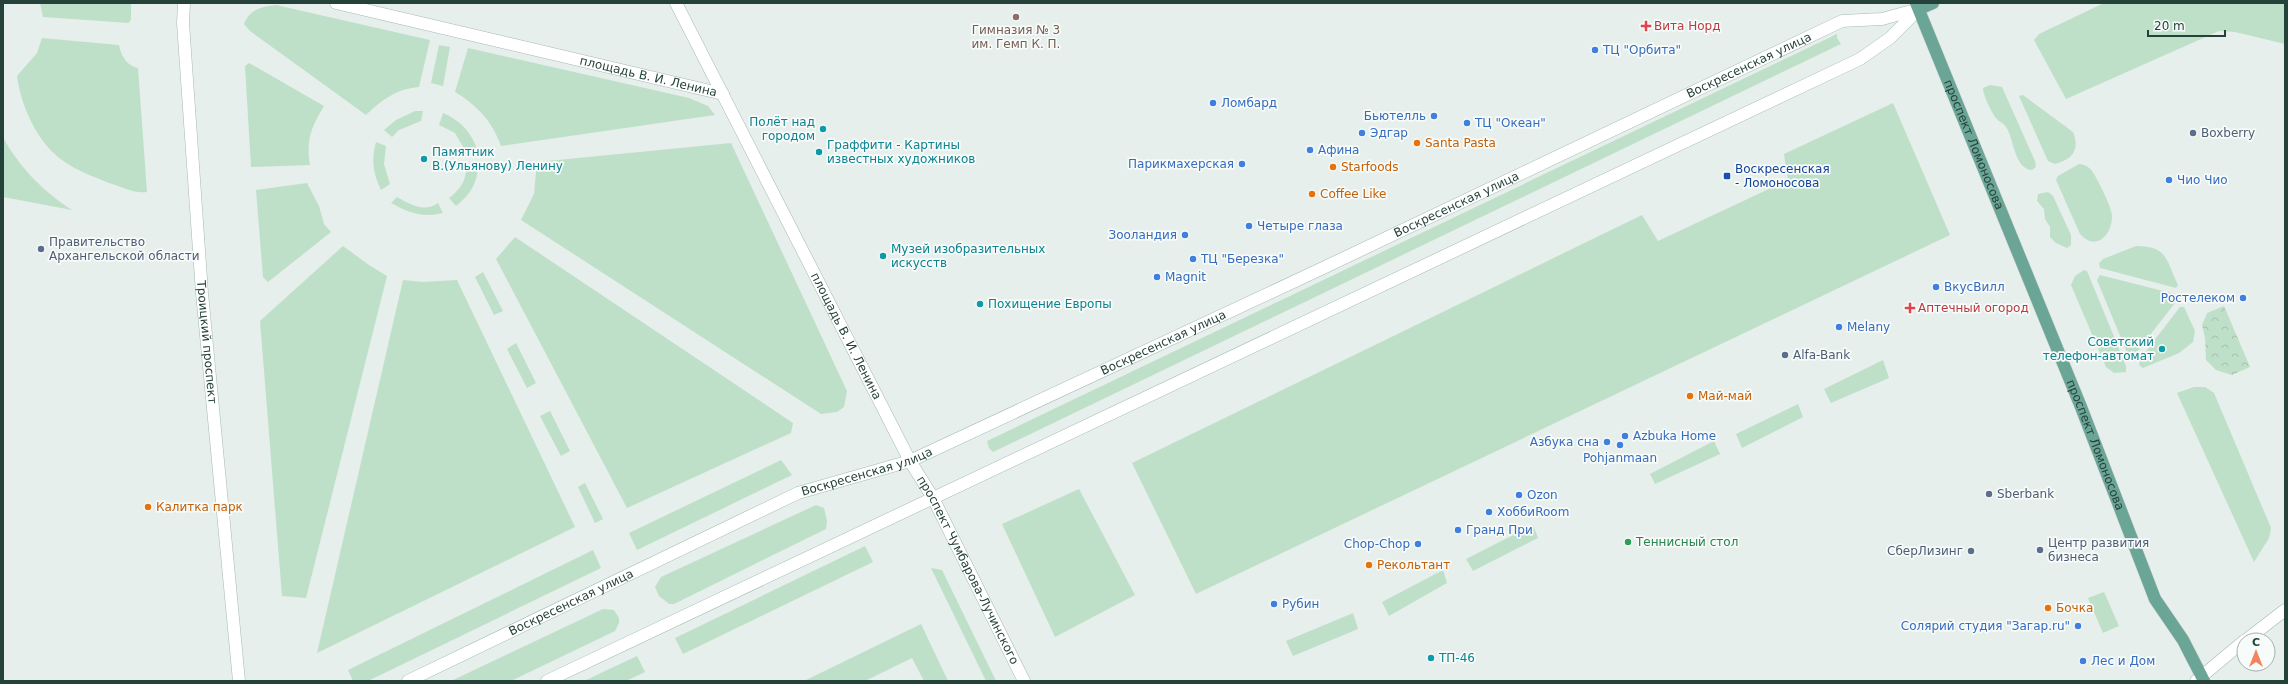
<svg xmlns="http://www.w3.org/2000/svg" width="2288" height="684" font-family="'DejaVu Sans',sans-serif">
<defs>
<pattern id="forest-crowns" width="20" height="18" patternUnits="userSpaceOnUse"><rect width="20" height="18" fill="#bfe0c8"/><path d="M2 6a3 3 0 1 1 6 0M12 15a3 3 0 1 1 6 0" fill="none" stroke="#a4c1ad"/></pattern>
</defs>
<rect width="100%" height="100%" fill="#e6efeb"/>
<g fill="#bfe0c8">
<polygon points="40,3 131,3 131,19 129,23 43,17"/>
<polygon points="2104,3 2285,3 2285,44 2235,32 2219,31 2066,99 2034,40 2039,34"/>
<path d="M276,5L430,40L419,87C396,89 382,100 366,115L250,31L244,24C250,9 261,7 276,5Z"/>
<polygon points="1837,34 1837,38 1841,44 993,452 989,448 987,441"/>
<path d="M42,38L119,45C121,56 127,66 138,68L147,192C136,194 122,187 112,184C94,177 77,171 62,160C37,142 21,106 17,76L37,53Z"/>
<polygon points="439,45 450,47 443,86 431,83"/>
<path d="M468,48L689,98L708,106L715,115L501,146C492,121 477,105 455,92Z"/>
<path d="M249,63L324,106C311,128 306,139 310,165L251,167L245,66Z"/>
<path d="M1990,85L2002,87L2035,161L2036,167L2032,170C2014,169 2014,138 2006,127C2004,123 1999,122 1997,119C1992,114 1983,95 1983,88Z"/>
<path d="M2023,95L2073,132C2080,150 2073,159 2055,164L2048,161L2019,96Z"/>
<polygon points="1893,103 1950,235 1196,594 1132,463 1642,215 1658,241 1788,180 1784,154"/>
<polygon points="415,111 423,111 421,121 399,130 392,137 384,130 396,120"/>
<path d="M443,113C460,120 471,132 477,149L465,150L455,133L439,125Z"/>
<path d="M3,137C18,166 44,192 72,210L3,197Z"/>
<path d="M376,142L386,146L384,164L390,184L381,190C373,173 371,160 376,142Z"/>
<polygon points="731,143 847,391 844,407 837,412 821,414 521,220 534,194 537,162"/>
<path d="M478,164C478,183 470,195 456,206L449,198C460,190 467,180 466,166Z"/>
<path d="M2079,164C2084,164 2089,167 2092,171C2097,178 2112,208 2112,216C2112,235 2096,252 2080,234L2056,180L2058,176Z"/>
<polygon points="307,183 319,206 324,224 331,232 268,282 263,277 256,190"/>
<polygon points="2048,192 2053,196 2071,235 2071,245 2067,248 2056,243 2050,237 2050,227 2045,219 2044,209 2037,201 2038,194"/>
<path d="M397,197C410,204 424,213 438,203L443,213C423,218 409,213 391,203Z"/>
<polygon points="515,237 793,423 791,433 627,508 496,259"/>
<polygon points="343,246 369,265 387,276 306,598 282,596 260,321"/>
<path d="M2136,246C2168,246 2166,260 2178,285L2176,288L2100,268L2099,263L2103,259Z"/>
<polygon points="2084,270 2087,271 2126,366 2126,372 2114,373 2106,367 2071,285 2075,276"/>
<polygon points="483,272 503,311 494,315 475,277"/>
<polygon points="2100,275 2175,294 2178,299 2133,357 2128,355 2097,280"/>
<polygon points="403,280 423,282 457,280 575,527 317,653"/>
<polygon points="2180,307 2184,307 2195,331 2193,342 2179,353 2143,368 2139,365 2140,359"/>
<polygon points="516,343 536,383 527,388 507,349"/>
<polygon points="1883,360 1889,378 1831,403 1824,389"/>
<polygon points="2194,387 2205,387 2214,393 2271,528 2269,538 2254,562 2177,393"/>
<polygon points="1798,404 1803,417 1742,448 1736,434"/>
<polygon points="550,411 570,451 561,456 540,416"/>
<polygon points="1714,441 1720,454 1655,484 1650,474"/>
<polygon points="781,460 792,475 637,550 629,533"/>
<polygon points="585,483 603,519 595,523 578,487"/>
<polygon points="1079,489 1135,595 1055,637 1002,524"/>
<polygon points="816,505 824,508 827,521 826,529 674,604 669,604 659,596 655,587 661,577"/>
<polygon points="1533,525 1538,538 1473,571 1466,559"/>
<polygon points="865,546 873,562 683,654 675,638"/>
<polygon points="593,550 601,568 368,681 353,681 348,670"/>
<polygon points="931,568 942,570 996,681 986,681"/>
<polygon points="1443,570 1447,583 1389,616 1382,602"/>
<polygon points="2104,592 2119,626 2103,633 2088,598"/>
<polygon points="603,609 614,610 619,618 619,623 615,631 511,681 451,681"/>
<polygon points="1353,613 1358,629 1293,656 1286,641"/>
<polygon points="921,624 948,681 924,681 912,658 865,681 804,681"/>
<polygon points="637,656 645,672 626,681 584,681"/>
</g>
<polygon fill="url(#forest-crowns)" points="2224,306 2250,367 2232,375 2216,370 2206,360 2205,338 2202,325 2207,313"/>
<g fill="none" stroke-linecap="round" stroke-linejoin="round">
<g stroke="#a8b8b2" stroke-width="13">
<g id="street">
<path id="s1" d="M336,3L723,94"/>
<path id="s2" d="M676,3L910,461L933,498L1024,681"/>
<polyline points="2246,640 2285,610"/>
<polyline points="2196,681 2244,641"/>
</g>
</g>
<g stroke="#a4bbb3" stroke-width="13">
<g id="secondary">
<path id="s3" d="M184,3L183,23L202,293L239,681"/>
<path id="s4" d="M408,681L798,493L910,461L1323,268L1842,21L1882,19L1919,9"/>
<polyline points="547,681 1860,59 1890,38 1918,10"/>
</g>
</g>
<g stroke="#c2cac8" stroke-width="13">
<g id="primary">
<path id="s5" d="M1916,3L2081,407L2155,599L2183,640L2204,681"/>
<polyline points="1919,9 1933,3"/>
</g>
</g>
<use href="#street" stroke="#fff" stroke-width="12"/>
<use href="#secondary" stroke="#fff" stroke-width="12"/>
<use href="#primary" stroke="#6aa596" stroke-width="12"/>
</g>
<circle fill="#8d6e63" stroke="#f7fbf9" stroke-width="1.5" cx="1016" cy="17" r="4"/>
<g fill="#e0444e" stroke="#f7fbf9" stroke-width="1.5">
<path d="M1644 20h4v4h4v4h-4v4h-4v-4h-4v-4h4z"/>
<path d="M1908 302h4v4h4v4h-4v4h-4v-4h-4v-4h4z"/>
</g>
<g fill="#3f7fe0" stroke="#f7fbf9" stroke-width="1.5">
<circle cx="1595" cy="50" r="4"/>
<circle cx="1213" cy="103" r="4"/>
<circle cx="1434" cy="116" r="4"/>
<circle cx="1467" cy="123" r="4"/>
<circle cx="1362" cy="133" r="4"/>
<circle cx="1310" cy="150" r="4"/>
<circle cx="1242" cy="164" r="4"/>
<circle cx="2169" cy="180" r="4"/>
<circle cx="1249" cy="226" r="4"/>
<circle cx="1185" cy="235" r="4"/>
<circle cx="1193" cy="259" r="4"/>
<circle cx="1157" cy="277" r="4"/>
<circle cx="1936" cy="287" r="4"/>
<circle cx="2243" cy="298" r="4"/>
<circle cx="1839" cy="327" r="4"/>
<circle cx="1625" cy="436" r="4"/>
<circle cx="1607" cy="442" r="4"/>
<circle cx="1620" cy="445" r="4"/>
<circle cx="1519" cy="495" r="4"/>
<circle cx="1489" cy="512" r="4"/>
<circle cx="1458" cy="530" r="4"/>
<circle cx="1418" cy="544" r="4"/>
<circle cx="1274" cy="604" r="4"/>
<circle cx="2078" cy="626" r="4"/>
<circle cx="2083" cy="661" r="4"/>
</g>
<g fill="#0f9aa8" stroke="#f7fbf9" stroke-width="1.5">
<circle cx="823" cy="129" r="4"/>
<circle cx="819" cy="152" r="4"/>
<circle cx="424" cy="159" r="4"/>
<circle cx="883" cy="256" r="4"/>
<circle cx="980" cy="304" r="4"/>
<circle cx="2162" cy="349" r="4"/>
<circle cx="1431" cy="658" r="4"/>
</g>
<g fill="#5c6f8a" stroke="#f7fbf9" stroke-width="1.5">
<circle cx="2193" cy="133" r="4"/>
<circle cx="41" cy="249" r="4"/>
<circle cx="1785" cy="355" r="4"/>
<circle cx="1989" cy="494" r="4"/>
<circle cx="2040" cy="550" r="4"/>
<circle cx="1971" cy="551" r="4"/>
</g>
<g fill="#e8710a" stroke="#f7fbf9" stroke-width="1.5">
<circle cx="1417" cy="143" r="4"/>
<circle cx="1333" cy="167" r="4"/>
<circle cx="1312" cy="194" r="4"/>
<circle cx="1690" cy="396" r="4"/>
<circle cx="148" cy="507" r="4"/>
<circle cx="1369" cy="565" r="4"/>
<circle cx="2048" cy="608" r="4"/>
</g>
<rect fill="#1a4fb4" stroke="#f7fbf9" stroke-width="1.5" x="1723" y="172" width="8" height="8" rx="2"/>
<circle fill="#2e9e5b" stroke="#f7fbf9" stroke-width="1.5" cx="1628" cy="542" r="4"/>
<g text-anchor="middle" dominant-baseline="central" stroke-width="3.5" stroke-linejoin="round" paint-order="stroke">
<g font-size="12" fill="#be3a42" stroke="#f7fbf9" text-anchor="start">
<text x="1654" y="26">Вита Норд</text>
<text x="1918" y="308">Аптечный огород</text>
</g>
<g font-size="12" fill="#785e54" stroke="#f7fbf9">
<text x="1016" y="30">Гимназия № 3<tspan x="1016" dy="14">им. Гемп К. П.</tspan></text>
</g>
<g font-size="12" fill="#366cbe" stroke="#f7fbf9" text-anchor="start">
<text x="1603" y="50">ТЦ "Орбита"</text>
<text x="1221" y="103">Ломбард</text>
<text x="1426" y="116" text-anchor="end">Бьютелль</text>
<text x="1475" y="123">ТЦ "Океан"</text>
<text x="1370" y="133">Эдгар</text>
<text x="1318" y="150">Афина</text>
<text x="1234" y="164" text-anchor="end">Парикмахерская</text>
<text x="2177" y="180">Чио Чио</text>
<text x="1257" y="226">Четыре глаза</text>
<text x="1177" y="235" text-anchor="end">Зооландия</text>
<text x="1201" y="259">ТЦ "Березка"</text>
<text x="1165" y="277">Magnit</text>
<text x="1944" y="287">ВкусВилл</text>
<text x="2235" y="298" text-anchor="end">Ростелеком</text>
<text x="1847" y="327">Melany</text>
<text x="1633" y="436">Azbuka Home</text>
<text x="1599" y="442" text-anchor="end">Азбука сна</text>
<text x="1620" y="458" text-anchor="middle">Pohjanmaan</text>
<text x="1527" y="495">Ozon</text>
<text x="1497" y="512">ХоббиRoom</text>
<text x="1466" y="530">Гранд При</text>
<text x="1410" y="544" text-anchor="end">Chop-Chop</text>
<text x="1282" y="604">Рубин</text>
<text x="2070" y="626" text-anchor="end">Солярий студия "Загар.ru"</text>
<text x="2091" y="661">Лес и Дом</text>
</g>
<g font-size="12" fill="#24423a" stroke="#f7fbf9">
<text stroke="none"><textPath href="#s4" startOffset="1477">Воскресенская улица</textPath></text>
<text stroke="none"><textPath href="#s1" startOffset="321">площадь В. И. Ленина</textPath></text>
<text stroke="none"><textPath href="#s5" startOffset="153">проспект Ломоносова</textPath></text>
<text stroke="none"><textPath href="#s4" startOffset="1153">Воскресенская улица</textPath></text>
<text stroke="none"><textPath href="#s2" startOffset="374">площадь В. И. Ленина</textPath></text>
<text stroke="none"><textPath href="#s3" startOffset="340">Троицкий проспект</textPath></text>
<text stroke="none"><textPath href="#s4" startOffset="829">Воскресенская улица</textPath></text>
<text stroke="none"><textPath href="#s5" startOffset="477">проспект Ломоносова</textPath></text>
<text stroke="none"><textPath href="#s4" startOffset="505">Воскресенская улица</textPath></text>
<text stroke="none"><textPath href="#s2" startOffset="638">проспект Чумбарова-Лучинского</textPath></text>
<text stroke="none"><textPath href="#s4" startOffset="181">Воскресенская улица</textPath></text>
</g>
<g font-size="12" fill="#0d838f" stroke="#f7fbf9" text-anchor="start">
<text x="815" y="122" text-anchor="end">Полёт над<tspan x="815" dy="14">городом</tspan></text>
<text x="827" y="145">Граффити - Картины<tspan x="827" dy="14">известных художников</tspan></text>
<text x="432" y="152">Памятник<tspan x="432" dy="14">В.(Ульянову) Ленину</tspan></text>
<text x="891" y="249">Музей изобразительных<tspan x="891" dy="14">искусств</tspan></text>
<text x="988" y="304">Похищение Европы</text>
<text x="2154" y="342" text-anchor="end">Советский<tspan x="2154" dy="14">телефон-автомат</tspan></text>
<text x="1439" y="658">ТП-46</text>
</g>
<g font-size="12" fill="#4e5e75" stroke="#f7fbf9" text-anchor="start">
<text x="2201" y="133">Boxberry</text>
<text x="49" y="242">Правительство<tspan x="49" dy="14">Архангельской области</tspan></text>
<text x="1793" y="355">Alfa-Bank</text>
<text x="1997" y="494">Sberbank</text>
<text x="2048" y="543">Центр развития<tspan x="2048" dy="14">бизнеса</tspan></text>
<text x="1963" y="551" text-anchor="end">СберЛизинг</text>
</g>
<g font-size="12" fill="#c56008" stroke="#f7fbf9" text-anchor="start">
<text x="1425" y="143">Santa Pasta</text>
<text x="1341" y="167">Starfoods</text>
<text x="1320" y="194">Coffee Like</text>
<text x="1698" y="396">Май-май</text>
<text x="156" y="507">Калитка парк</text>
<text x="1377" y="565">Рекольтант</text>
<text x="2056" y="608">Бочка</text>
</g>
<g font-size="12" fill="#164399" stroke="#f7fbf9" text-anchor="start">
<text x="1735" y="169">Воскресенская<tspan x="1735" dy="14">- Ломоносова</tspan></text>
</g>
<g font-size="12" fill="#27864d" stroke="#f7fbf9" text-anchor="start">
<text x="1636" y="542">Теннисный стол</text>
</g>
</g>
<rect width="2288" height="684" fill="none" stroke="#24423a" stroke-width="8"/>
<g transform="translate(2256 652)"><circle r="19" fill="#f7fbf9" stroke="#a3b1ad"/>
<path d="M0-3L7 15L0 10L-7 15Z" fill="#f4845f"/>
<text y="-6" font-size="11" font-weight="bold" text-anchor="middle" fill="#24423a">С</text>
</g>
<path d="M2148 30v6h77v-6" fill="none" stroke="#24423a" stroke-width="2"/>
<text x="2154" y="30" font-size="12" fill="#24423a" stroke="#f7fbf9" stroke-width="3" paint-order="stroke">20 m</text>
</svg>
